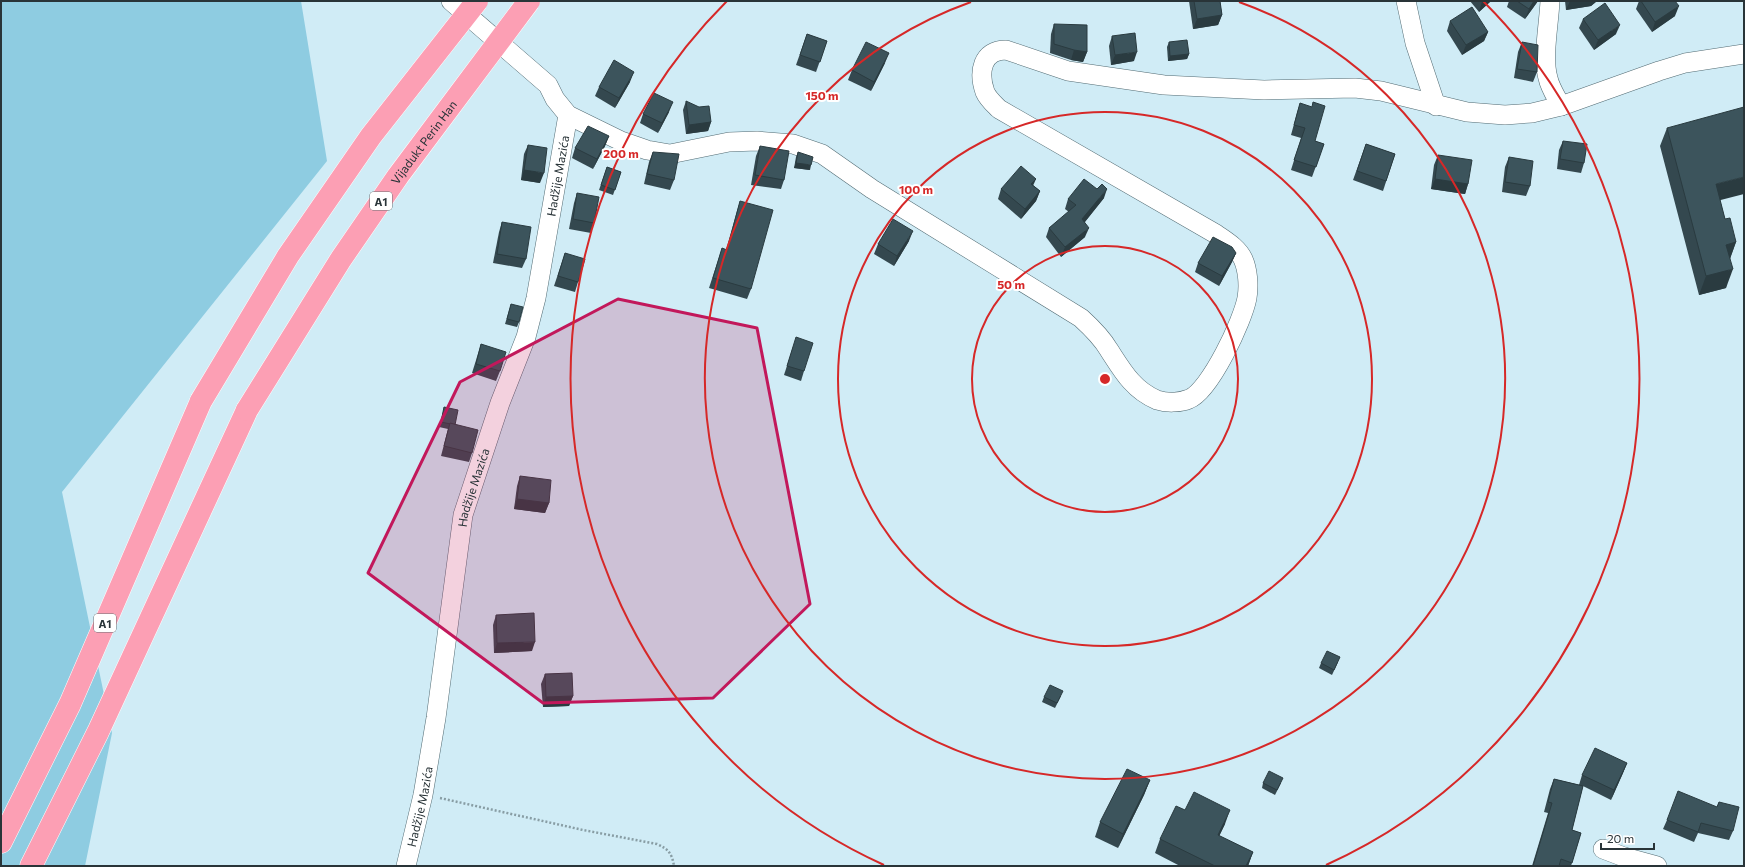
<svg xmlns="http://www.w3.org/2000/svg" width="1745" height="867" font-family="Commissioner,sans-serif">
<rect width="100%" height="100%" fill="#d0ecf6"/>
<polygon fill="#8ecce1" points="1,1 301,1 327,161 62,492 112,733 85,866 1,866"/>
<g fill="none" stroke-linecap="round" stroke-linejoin="round">
<g stroke="#526b73" stroke-width="20">
<g id="minor">
<path d="M451,1L548,85L555,99L568,115L621,141L647,150L670,154L729,142L757,141L793,144L822,154L872,189L1081,318C1092,328 1102,338 1109,350C1122,370 1133,390 1157,400C1166,403 1180,403 1189,399C1210,391 1243,320 1247,298C1249,286 1248,270 1243,259C1238,248 1226,241 1216,234L999,109C994,104 988,99 985,92C978,72 982,50 1006,50L1068,71L1164,85L1264,90L1355,88L1381,91L1467,112L1505,115L1532,113L1561,106L1659,71L1685,63L1744,54"/>
<polyline points="1406,1 1415,43 1436,106"/>
<path d="M1550,1C1549,24 1542,58 1548,78C1550,88 1557,98 1561,106"/>
<polyline points="1603,849 1624,857 1657,866"/>
<path id="s1" d="M406,866L423,795L436,718L463,515L500,403L526,337L536,298L568,115"/>
</g>
</g>
<g stroke="#fff" stroke-width="23">
<g id="highway">
<polyline points="1,842 70,704 201,401"/>
<polyline points="31,866 98,732 247,410"/>
</g>
</g>
<path stroke="#889da4" stroke-width="2.5" stroke-dasharray="2 2" stroke-linecap="butt" d="M440,798L583,830L657,844C668,849 672,853 674,866"/>
<use href="#minor" stroke="#fff" stroke-width="19"/>
<use href="#highway" stroke="#fc9fb4" stroke-width="22"/>
<g stroke="#fff" stroke-width="23" stroke-linecap="butt">
<g id="highway-bridge">
<polyline points="201,401 288,256 371,136 477,1"/>
<path id="s2" d="M247,410L341,259L398,176L529,1"/>
</g>
</g>
<use href="#highway-bridge" stroke="#fc9fb4" stroke-width="22"/>
</g>
<g fill="#34484f">
<polygon points="1189,1 1220,1 1222,15 1218,25 1193,29"/>
<polygon points="1470,1 1491,1 1479,12"/>
<polygon points="1509,1 1538,1 1525,19 1507,7"/>
<polygon points="1565,1 1597,1 1591,6 1566,10"/>
<polygon points="1639,1 1675,1 1675,16 1652,32 1636,9"/>
<polygon points="1583,19 1616,34 1594,50 1579,28"/>
<polygon points="1450,21 1488,32 1484,41 1462,55 1447,31"/>
<polygon points="1054,24 1087,52 1083,62 1071,60 1050,53 1051,34"/>
<polygon points="807,34 827,41 816,72 796,65"/>
<polygon points="1112,36 1134,61 1111,65 1109,46"/>
<polygon points="1169,42 1189,54 1187,59 1168,61 1167,47"/>
<polygon points="1522,42 1537,72 1533,82 1514,78 1518,52"/>
<polygon points="885,63 871,91 848,80 852,70"/>
<polygon points="630,82 615,108 595,96 599,87"/>
<polygon points="686,101 711,122 708,131 686,134 683,110"/>
<polygon points="1300,103 1315,141 1324,144 1312,177 1291,170 1301,138 1291,135 1297,113"/>
<polygon points="669,112 658,133 640,123 643,114"/>
<polygon points="1667,128 1720,200 1725,219 1736,242 1730,259 1726,288 1699,295 1660,146"/>
<polygon points="609,136 605,146 593,169 572,158 575,148"/>
<polygon points="1563,141 1584,163 1581,173 1557,169 1559,150"/>
<polygon points="1366,144 1395,154 1383,191 1353,180"/>
<polygon points="528,145 540,183 521,180 524,154"/>
<polygon points="760,146 784,180 781,189 751,185 756,156"/>
<polygon points="653,152 674,180 670,190 644,184 649,162"/>
<polygon points="798,152 810,170 794,168 796,157"/>
<polygon points="1438,155 1468,184 1465,194 1431,189 1434,165"/>
<polygon points="1509,157 1530,186 1526,196 1502,192 1505,167"/>
<polygon points="607,167 621,172 613,195 599,190"/>
<polygon points="1033,185 1040,191 1036,201 1021,219 998,199 1001,189"/>
<polygon points="577,193 594,223 591,233 569,229 574,203"/>
<polygon points="1104,198 1085,222 1085,237 1061,257 1046,237 1049,228 1069,212 1065,209 1068,199"/>
<polygon points="740,201 751,289 747,299 709,288 722,248 726,250 737,211"/>
<polygon points="502,222 526,259 522,268 493,263 499,232"/>
<polygon points="909,241 894,266 874,254 878,244"/>
<polygon points="565,253 578,282 575,292 554,286"/>
<polygon points="1236,253 1232,262 1219,286 1195,272 1198,263"/>
<polygon points="511,304 519,322 517,327 505,324"/>
<polygon points="481,344 500,371 496,381 472,373"/>
<polygon points="793,347 804,371 801,381 784,375"/>
<polygon points="444,407 455,425 472,453 469,462 441,456 448,429 439,427 443,412"/>
<polygon points="520,476 549,503 545,513 514,509 517,486"/>
<polygon points="496,615 532,651 494,653 493,625"/>
<polygon points="1338,662 1332,675 1319,668 1321,663"/>
<polygon points="545,674 573,696 569,706 543,707 541,684"/>
<polygon points="1061,696 1055,708 1042,702 1044,697"/>
<polygon points="1627,763 1623,773 1611,800 1583,786 1572,830 1581,833 1571,866 1532,866 1548,813 1544,812 1550,789 1554,779 1580,785 1579,785 1582,775"/>
<polygon points="1150,780 1144,795 1118,848 1095,837 1100,822"/>
<polygon points="1263,783 1281,783 1275,795 1262,788"/>
<polygon points="1719,802 1733,831 1729,840 1698,833 1694,842 1663,829 1667,820 1717,807"/>
<polygon points="1185,810 1225,824 1219,836 1253,852 1248,866 1180,866 1155,853 1160,839"/>
</g>
<g fill="#2a3b40">
<polygon points="1483,1 1491,1 1479,12 1482,2"/>
<polygon points="1534,1 1538,1 1525,19 1529,9"/>
<polygon points="1570,1 1597,1 1591,6 1566,10"/>
<polygon points="1679,6 1675,16 1652,32 1655,22"/>
<polygon points="1222,15 1218,25 1193,29 1197,19"/>
<polygon points="1620,25 1616,34 1594,50 1598,40"/>
<polygon points="1488,32 1484,41 1462,55 1466,45"/>
<polygon points="1074,50 1087,52 1083,62 1071,60"/>
<polygon points="1137,52 1134,61 1111,65 1115,55"/>
<polygon points="889,53 885,63 871,91 874,82"/>
<polygon points="1189,54 1187,59 1168,61 1170,56"/>
<polygon points="634,72 630,82 615,108 619,98"/>
<polygon points="673,102 669,112 658,133 662,123"/>
<polygon points="711,122 708,131 686,134 689,125"/>
<polygon points="609,136 605,146 593,169 597,159"/>
<polygon points="796,163 811,165 810,170 794,168"/>
<polygon points="524,170 544,173 540,183 521,180"/>
<polygon points="1744,177 1744,194 1709,203 1716,184"/>
<polygon points="1036,179 1032,188 1031,184"/>
<polygon points="1435,179 1468,184 1465,194 1431,189"/>
<polygon points="1107,189 1104,198 1079,229 1082,219"/>
<polygon points="1040,191 1036,201 1021,219 1025,209"/>
<polygon points="1089,228 1085,237 1061,257 1065,247"/>
<polygon points="913,231 909,241 894,266 897,256"/>
<polygon points="1736,242 1729,261 1726,245"/>
<polygon points="1236,253 1232,262 1219,286 1222,276"/>
<polygon points="1733,269 1726,288 1699,295 1706,276"/>
<polygon points="517,499 549,503 545,513 514,509"/>
<polygon points="535,642 532,651 494,653 497,643"/>
<polygon points="573,696 569,706 543,707 546,697"/>
<polygon points="1627,763 1623,773 1611,800 1614,790"/>
<polygon points="1150,780 1144,795 1118,848 1123,834"/>
<polygon points="1230,810 1225,824 1213,849 1218,835"/>
<polygon points="1253,852 1248,866 1246,866"/>
</g>
<g fill="#3c545c" stroke="#2a3b40">
<polygon points="1194,1 1220,1 1222,15 1197,19"/>
<polygon points="1517,1 1534,1 1529,9"/>
<polygon points="1641,1 1675,1 1679,6 1655,22"/>
<polygon points="1605,3 1620,25 1598,40 1583,19"/>
<polygon points="1472,7 1488,32 1466,45 1450,21"/>
<polygon points="1054,24 1087,25 1087,52 1074,50 1054,44"/>
<polygon points="1135,33 1137,52 1115,55 1112,36"/>
<polygon points="807,34 827,41 820,62 800,55"/>
<polygon points="1187,40 1189,54 1170,56 1169,42"/>
<polygon points="866,42 889,53 874,82 852,70"/>
<polygon points="1522,42 1538,45 1537,72 1517,69"/>
<polygon points="614,60 634,72 619,98 599,87"/>
<polygon points="654,93 673,102 662,123 643,114"/>
<polygon points="686,101 699,107 709,106 711,122 689,125"/>
<polygon points="1313,102 1325,106 1315,141 1324,144 1316,167 1294,160 1305,128 1294,125 1300,103 1312,107"/>
<polygon points="1744,107 1744,177 1716,184 1725,219 1730,218 1736,242 1726,245 1733,269 1706,276 1667,128"/>
<polygon points="588,126 609,136 597,159 575,148"/>
<polygon points="1563,141 1587,144 1584,163 1560,159"/>
<polygon points="1366,144 1395,154 1386,181 1357,171"/>
<polygon points="528,145 547,148 544,173 524,170"/>
<polygon points="760,146 789,151 784,180 755,175"/>
<polygon points="653,152 679,154 674,180 647,174"/>
<polygon points="798,152 813,157 811,165 796,163"/>
<polygon points="1438,155 1472,160 1468,184 1435,179"/>
<polygon points="1509,157 1533,161 1530,186 1505,182"/>
<polygon points="1021,166 1036,179 1031,184 1040,191 1025,209 1001,189"/>
<polygon points="607,167 621,172 615,190 601,185"/>
<polygon points="1084,179 1097,189 1102,184 1107,189 1082,219 1089,228 1065,247 1049,228 1076,205 1068,199"/>
<polygon points="577,193 599,197 594,223 573,219"/>
<polygon points="740,201 773,210 751,289 713,278 722,248 727,250"/>
<polygon points="893,219 913,231 897,256 878,244"/>
<polygon points="502,222 531,227 526,259 497,254"/>
<polygon points="1213,237 1232,247 1236,253 1222,276 1198,263"/>
<polygon points="565,253 585,259 578,282 558,276"/>
<polygon points="511,304 523,307 519,322 507,319"/>
<polygon points="796,337 813,343 804,371 787,366"/>
<polygon points="481,344 506,352 500,371 476,364"/>
<polygon points="444,407 458,410 455,425 441,422"/>
<polygon points="450,423 478,430 472,453 444,446"/>
<polygon points="520,476 551,480 549,503 517,499"/>
<polygon points="534,613 535,642 497,643 496,615"/>
<polygon points="1327,651 1340,657 1334,670 1321,663"/>
<polygon points="572,673 573,696 546,697 545,674"/>
<polygon points="1050,685 1063,691 1057,703 1044,697"/>
<polygon points="1595,748 1627,763 1614,790 1582,775"/>
<polygon points="1127,769 1150,780 1123,834 1100,822"/>
<polygon points="1269,771 1283,778 1277,790 1263,783"/>
<polygon points="1554,779 1583,786 1572,830 1581,833 1572,863 1561,859 1559,866 1533,866 1552,803 1548,802"/>
<polygon points="1678,791 1717,807 1719,802 1739,807 1733,831 1701,823 1698,832 1667,820"/>
<polygon points="1194,792 1230,810 1218,835 1253,852 1246,866 1215,866 1160,839 1176,806 1185,810"/>
</g>
<path fill="#c2185b" fill-opacity="0.2" stroke="#c2185b" stroke-width="3" stroke-linejoin="round" d="M618,299L757,328L810,604L713,698L543,703L368,573L460,382Z"/>
<g fill="none" stroke="#d62828" stroke-width="2">
<circle cx="1105" cy="379" r="133"/>
<circle cx="1105" cy="379" r="267"/>
<path d="M1239 2A400 400 0 1 1 971 2"/>
<path d="M884 865A534 534 0 0 1 727 1M1483 1A534 534 0 0 1 1326 865"/>
</g>
<g text-anchor="middle" dominant-baseline="central" stroke-width="4" stroke-linejoin="round" paint-order="stroke">
<g fill="#fff" stroke="#697174" stroke-width="1">
<rect x="370" y="192" width="22" height="18" rx="3"/>
<rect x="94" y="614" width="22" height="18" rx="3"/>
</g>
<g font-size="11" font-weight="bold" fill="#293438">
<text x="381" y="201">A1</text>
<text x="105" y="623">A1</text>
</g>
<g font-size="12" fill="#293438" stroke="#fff">
<text stroke="none"><textPath href="#s2" startOffset="321">Vijadukt Perin Han</textPath></text>
<text stroke="none"><textPath href="#s1" startOffset="709">Hadžije Mazića</textPath></text>
<text stroke="none"><textPath href="#s1" startOffset="385">Hadžije Mazića</textPath></text>
<text stroke="none"><textPath href="#s1" startOffset="61">Hadžije Mazića</textPath></text>
</g>
</g>
<circle cx="1105" cy="379" r="6" fill="#d62828" stroke="#fff" stroke-width="2"/>
<g font-size="12" text-anchor="middle" font-weight="bold" fill="#d62828" stroke="#fff" stroke-width="4" stroke-linejoin="round" paint-order="stroke">
<text x="822" y="100">150 m</text>
<text x="621" y="158">200 m</text>
<text x="916" y="194">100 m</text>
<text x="1011" y="289">50 m</text>
</g>
<rect width="1745" height="867" fill="none" stroke="#293438" stroke-width="4"/>
<path d="M1601 843v6h53v-6" fill="none" stroke="#293438" stroke-width="2"/>
<text x="1607" y="843" font-size="12" fill="#293438" stroke="#ffffff" stroke-width="3" paint-order="stroke">20 m</text>
</svg>
